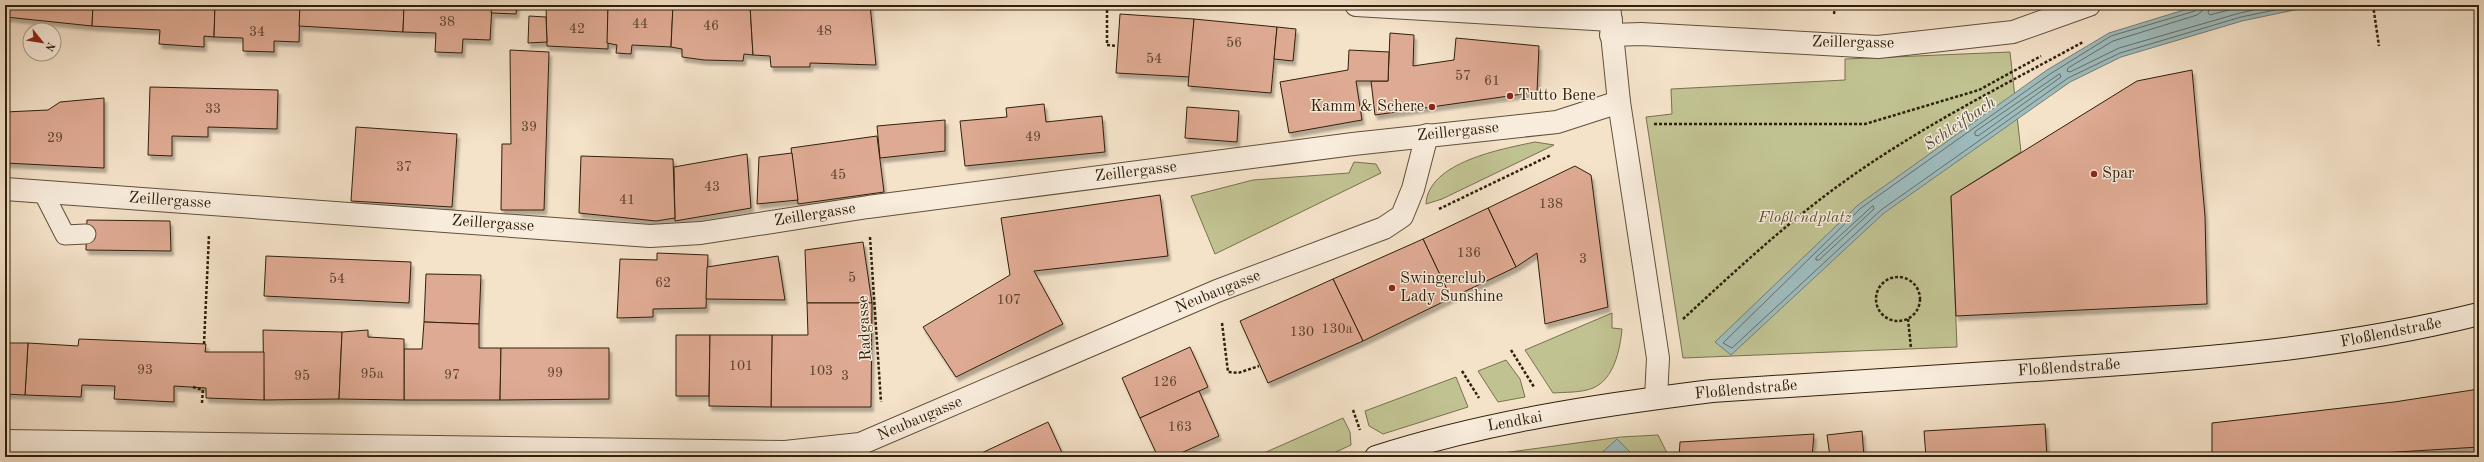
<svg xmlns="http://www.w3.org/2000/svg" width="2484" height="462" font-family="'Old Standard TT',serif">
<defs>
<filter id="shadow"><feDropShadow dx="2.5" dy="4.5" stdDeviation="1" flood-color="#0004"/></filter>
</defs>
<rect width="100%" height="100%" fill="#f4e2c9"/>
<filter id="stains"><feTurbulence type="fractalNoise" baseFrequency=".005" numOctaves="4"/><feColorMatrix values="0 0 0 0 .2 0 0 0 0 .09 0 0 0 0 .02 0 0 0 .5 -.17"/></filter>
<radialGradient id="worn" r=".72"><stop offset=".6" stop-color="#630" stop-opacity="0"/><stop offset="1" stop-color="#630" stop-opacity=".3"/></radialGradient>
<g fill="#c1c292" stroke="#78714e">
<polygon points="2010,52 2021,152 1951,196 1957,347 1683,358 1646,117 1672,114 1671,89 1845,80 1845,59"/>
<path d="M1535,142L1554,145L1442,199L1426,204C1428,162 1502,149 1535,142Z"/>
<polygon points="1354,162 1376,164 1381,173 1215,254 1191,196 1253,180 1349,173"/>
<path d="M1612,313V328L1622,329C1620,350 1614,379 1593,388C1581,393 1565,392 1553,393L1525,350Z"/>
<polygon points="1506,360 1520,379 1525,397 1498,402 1478,371"/>
<polygon points="1456,377 1468,407 1383,434 1369,426 1365,411"/>
<polygon points="1343,418 1350,432 1351,445 1325,457 1255,457"/>
<polygon points="1658,435 1669,457 1473,457 1621,437"/>
</g>
<g fill="#9ebcbe" stroke="#727e76">
<polygon points="2200,5 2318,5 2242,21 2121,57 2070,82 1884,213 1731,355 1715,342 1858,205 2047,70 2109,33"/>
<polygon points="1617,439 1631,453 1627,457 1597,457"/>
</g>
<g fill="none" stroke-linecap="round" stroke-linejoin="round">
<g stroke="#676e64" stroke-width="1">
<polyline points="2198,5 2195,11 2111,36 2050,74 1861,208 1723,343 1732,348 1881,210 2068,78 2120,53 2241,17 2299,5"/>
<polyline points="2204,5 2202,11 2197,15 2113,41 2068,68 2067,71 2070,72 2119,48 2240,13 2275,5"/>
<polyline points="2210,5 2208,13 2210,15 2247,5"/>
<polygon points="2060,74 2061,77 1978,136 1975,135 1975,132"/>
<polygon points="1873,206 1874,209 1819,260 1816,260 1816,258"/>
</g>
</g>
<g fill="#dfaa93" stroke="#30200a" filter="url(#shadow)">
<polygon points="7,5 93,5 92,26 6,17"/>
<polygon points="93,5 215,5 214,37 204,36 204,47 159,44 160,30 92,26"/>
<polygon points="215,5 300,5 299,42 274,41 274,52 243,51 243,38 214,37"/>
<polygon points="300,5 404,5 403,32 299,26"/>
<polygon points="404,5 492,5 490,40 463,39 462,53 435,52 436,33 403,32"/>
<polygon points="492,5 517,5 516,14 491,13"/>
<polygon points="546,5 608,5 608,49 547,46"/>
<polygon points="608,5 673,5 671,47 632,45 631,54 616,53 617,45 607,43"/>
<polygon points="673,5 750,5 753,55 744,54 743,61 704,60 682,57 682,49 671,47"/>
<polygon points="750,5 870,5 876,65 810,63 810,67 771,67 770,56 753,55"/>
<polygon points="1120,14 1194,19 1190,77 1116,73"/>
<polygon points="529,16 546,17 547,42 528,43"/>
<polygon points="1194,19 1277,27 1271,93 1188,86"/>
<polygon points="1277,27 1296,29 1293,61 1274,59"/>
<polygon points="1390,33 1414,35 1413,66 1454,60 1456,38 1539,46 1537,92 1375,115 1371,81 1388,81"/>
<polygon points="510,50 549,52 544,210 501,210 502,144 511,144"/>
<polygon points="1349,50 1389,52 1388,81 1356,81 1362,120 1289,133 1280,82 1348,70"/>
<polygon points="2192,70 2205,216 2207,304 1956,316 1951,196 2137,81"/>
<polygon points="150,87 278,90 277,129 208,127 208,137 172,136 172,156 148,155"/>
<polygon points="104,98 104,168 5,163 5,112 48,110 60,102"/>
<polygon points="1044,104 1046,122 1102,116 1105,152 965,166 960,121 1007,117 1006,108"/>
<polygon points="1187,107 1239,111 1237,142 1185,138"/>
<polygon points="945,120 945,151 880,158 877,126"/>
<polygon points="356,127 457,134 452,207 351,201"/>
<polygon points="877,136 884,192 798,204 791,148"/>
<polygon points="792,153 798,200 757,204 759,157"/>
<polygon points="747,154 751,208 675,221 674,167"/>
<polygon points="581,156 673,159 675,218 656,221 579,213"/>
<polygon points="1575,166 1591,175 1608,307 1545,324 1537,253 1516,267 1488,208"/>
<polygon points="1160,195 1168,256 1034,271 1063,324 956,377 923,327 1010,275 1001,218"/>
<polygon points="1488,208 1516,267 1451,298 1423,239"/>
<polygon points="87,220 170,221 171,251 86,250"/>
<polygon points="1423,239 1451,298 1363,341 1333,279"/>
<polygon points="863,242 872,303 807,303 805,250"/>
<polygon points="657,253 708,255 706,308 653,309 653,317 617,318 620,259 657,260"/>
<polygon points="266,256 411,262 409,303 264,296"/>
<polygon points="778,256 785,300 706,299 707,267"/>
<polygon points="426,274 481,275 479,324 424,322"/>
<polygon points="1333,279 1363,341 1268,383 1240,321"/>
<polygon points="807,303 872,303 871,407 771,407 772,335 808,335"/>
<polygon points="424,322 479,324 479,348 501,348 500,400 404,400 404,349 422,349"/>
<polygon points="263,330 342,332 339,399 264,400"/>
<polygon points="368,330 368,337 404,339 404,400 339,399 342,332"/>
<polygon points="676,335 710,335 709,396 676,396"/>
<polygon points="710,335 772,335 771,407 709,406"/>
<polygon points="79,339 206,344 205,352 264,352 264,400 206,398 206,388 174,386 174,402 114,399 115,386 82,385 81,397 25,395 28,343 78,346"/>
<polygon points="5,343 28,343 25,395 5,394"/>
<polygon points="1190,347 1208,387 1140,418 1122,378"/>
<polygon points="501,348 609,348 609,399 500,400"/>
<polygon points="2479,389 2479,447 2315,457 2212,457 2212,423 2394,402"/>
<polygon points="1199,391 1219,436 1172,457 1158,457 1140,418"/>
<polygon points="1048,422 1064,457 973,457"/>
<polygon points="2045,424 2047,457 1926,457 1924,431"/>
<polygon points="1862,431 1864,457 1830,457 1827,435"/>
<polygon points="1814,434 1812,457 1679,457 1680,442"/>
</g>
<g fill="none" stroke-linecap="round" stroke-linejoin="round">
<g stroke="#61503a" stroke-width="21">
<polyline id="lane" points="43,192 65,235 86,234"/>
</g>
<g stroke="#61503a" stroke-width="24">
<g id="street">
<polyline points="1356,5 1611,20"/>
<polyline points="1609,5 1619,102 1658,358 1656,398"/>
<polyline points="1611,35 1641,34 1878,47 2013,32 2089,5"/>
<polyline points="5,189 650,236 701,233 868,207 1353,144 1557,122 1619,102"/>
<polyline points="5,441 785,452 860,444 1217,291 1384,228 1402,216 1413,189 1427,135"/>
</g>
</g>
<g stroke="#30200a" stroke-width="24">
<path id="secondary" d="M1376,457C1485,422 1599,405 1712,391C1830,383 1947,376 2064,368C2204,359 2343,348 2479,314"/>
</g>
<g stroke="#30200a" stroke-width="2.5" stroke-dasharray="3 2" stroke-linecap="butt">
<polyline points="1107,5 1107,45 1117,46"/>
<polyline points="2373,5 2379,46"/>
<polyline points="1834,14 1835,5"/>
<polyline points="1654,124 1865,124 1979,90 2041,56"/>
<polyline points="1439,209 1551,155"/>
<polyline points="870,237 881,402"/>
<circle cx="1898" cy="299" r="22"/>
<path d="M1683,319C1732,274 1781,228 1834,189C1912,131 1999,88 2083,42"/>
<polyline points="1908,319 1911,348"/>
<polyline points="1222,323 1228,372 1238,373 1259,366"/>
<polyline points="204,344 209,235"/>
<polyline points="1511,350 1534,387"/>
<polyline points="1462,371 1479,398"/>
<polyline points="193,387 203,390"/>
<polyline points="202,403 203,388"/>
<polyline points="1353,410 1360,430"/>
</g>
<use href="#lane" stroke="#f8ecdc" stroke-width="19"/>
<use href="#street" stroke="#f8ecdc" stroke-width="22"/>
<use href="#secondary" stroke="#f8ecdc" stroke-width="22"/>
</g>
<g fill="#8f2418" stroke="#f8ecdc" stroke-width="1.5">
<circle cx="1510" cy="96" r="4"/>
<circle cx="1432" cy="107" r="4"/>
<circle cx="2094" cy="174" r="4"/>
<circle cx="1392" cy="288" r="4"/>
</g>
<g text-anchor="middle" dominant-baseline="central" stroke-width="3" stroke-linejoin="round" paint-order="stroke">
<g font-size="14" fill="#5c422c">
<text x="447" y="22">38</text>
<text x="640" y="24">44</text>
<text x="711" y="26">46</text>
<text x="577" y="29">42</text>
<text x="824" y="31">48</text>
<text x="257" y="32">34</text>
<text x="1234" y="43">56</text>
<text x="1154" y="59">54</text>
<text x="1463" y="76">57</text>
<text x="1492" y="81">61</text>
<text x="213" y="109">33</text>
<text x="529" y="127">39</text>
<text x="1033" y="137">49</text>
<text x="55" y="138">29</text>
<text x="404" y="167">37</text>
<text x="838" y="175">45</text>
<text x="712" y="187">43</text>
<text x="627" y="200">41</text>
<text x="1551" y="204">138</text>
<text x="1469" y="253">136</text>
<text x="1583" y="259">3</text>
<text x="852" y="278">5</text>
<text x="337" y="279">54</text>
<text x="663" y="283">62</text>
<text x="1009" y="300">107</text>
<text x="1337" y="329">130a</text>
<text x="1302" y="332">130</text>
<text x="741" y="366">101</text>
<text x="145" y="370">93</text>
<text x="821" y="371">103</text>
<text x="555" y="373">99</text>
<text x="372" y="374">95a</text>
<text x="452" y="375">97</text>
<text x="302" y="376">95</text>
<text x="845" y="376">3</text>
<text x="1165" y="382">126</text>
<text x="1180" y="427">163</text>
</g>
<g font-size="16" fill="#30200a" stroke="#f8ecdc">
<text transform="translate(1853 43) rotate(1)">Zeillergasse</text>
<text transform="translate(1458 132) rotate(-6)">Zeillergasse</text>
<text transform="translate(1136 172) rotate(-7)">Zeillergasse</text>
<text transform="translate(170 201) rotate(4)">Zeillergasse</text>
<text transform="translate(815 215) rotate(-9)">Zeillergasse</text>
<text transform="translate(493 224) rotate(4)">Zeillergasse</text>
<text transform="translate(1218 292) rotate(-22)">Neubaugasse</text>
<text transform="translate(865 328) rotate(-93)">Radgasse</text>
<text transform="translate(2391 333) rotate(-11)">Floßlendstraße</text>
<text transform="translate(2069 368) rotate(-4)">Floßlendstraße</text>
<text transform="translate(1746 390) rotate(-5)">Floßlendstraße</text>
<text transform="translate(920 419) rotate(-23)">Neubaugasse</text>
<text transform="translate(1515 422) rotate(-10)">Lendkai</text>
</g>
<g font-size="16" fill="#30200a" stroke="#f8ecdc" text-anchor="start">
<text x="1518" y="96">Tutto Bene</text>
<text x="1424" y="107" text-anchor="end">Kamm &amp; Schere</text>
<text x="2102" y="174">Spar</text>
<text x="1400" y="279">Swingerclub<tspan x="1400" dy="18">Lady Sunshine</tspan></text>
</g>
<g font-size="16" font-style="italic" fill="#5c5133" stroke="#f8ecdc">
<text x="1805" y="218">Floßlendplatz</text>
</g>
<g font-size="17" font-style="italic" fill="#514f40" stroke="#f8ecdc">
<text transform="translate(1960 124) rotate(-34)">Schleifbach</text>
</g>
</g>
<rect width="2484" height="462" fill="none" stroke="#f4e2c9" stroke-width="20"/>
<rect x="6" y="6" width="2472" height="450" fill="none" stroke="#30200a" stroke-width="2"/>
<rect x="10" y="10" width="2464" height="442" fill="none" stroke="#30200a"/>
<g transform="translate(42 42) rotate(120)"><circle r="19" fill="#f8ecdc" stroke="#a89a88"/>
<path d="M0-3L7 15L0 10L-7 15Z" fill="#8f2418"/>
<text y="-6" font-size="11" font-weight="bold" text-anchor="middle" fill="#30200a">N</text>
</g>
<rect width="100%" height="100%" filter="url(#stains)"/>
<rect width="100%" height="100%" fill="url(#worn)"/>
</svg>
